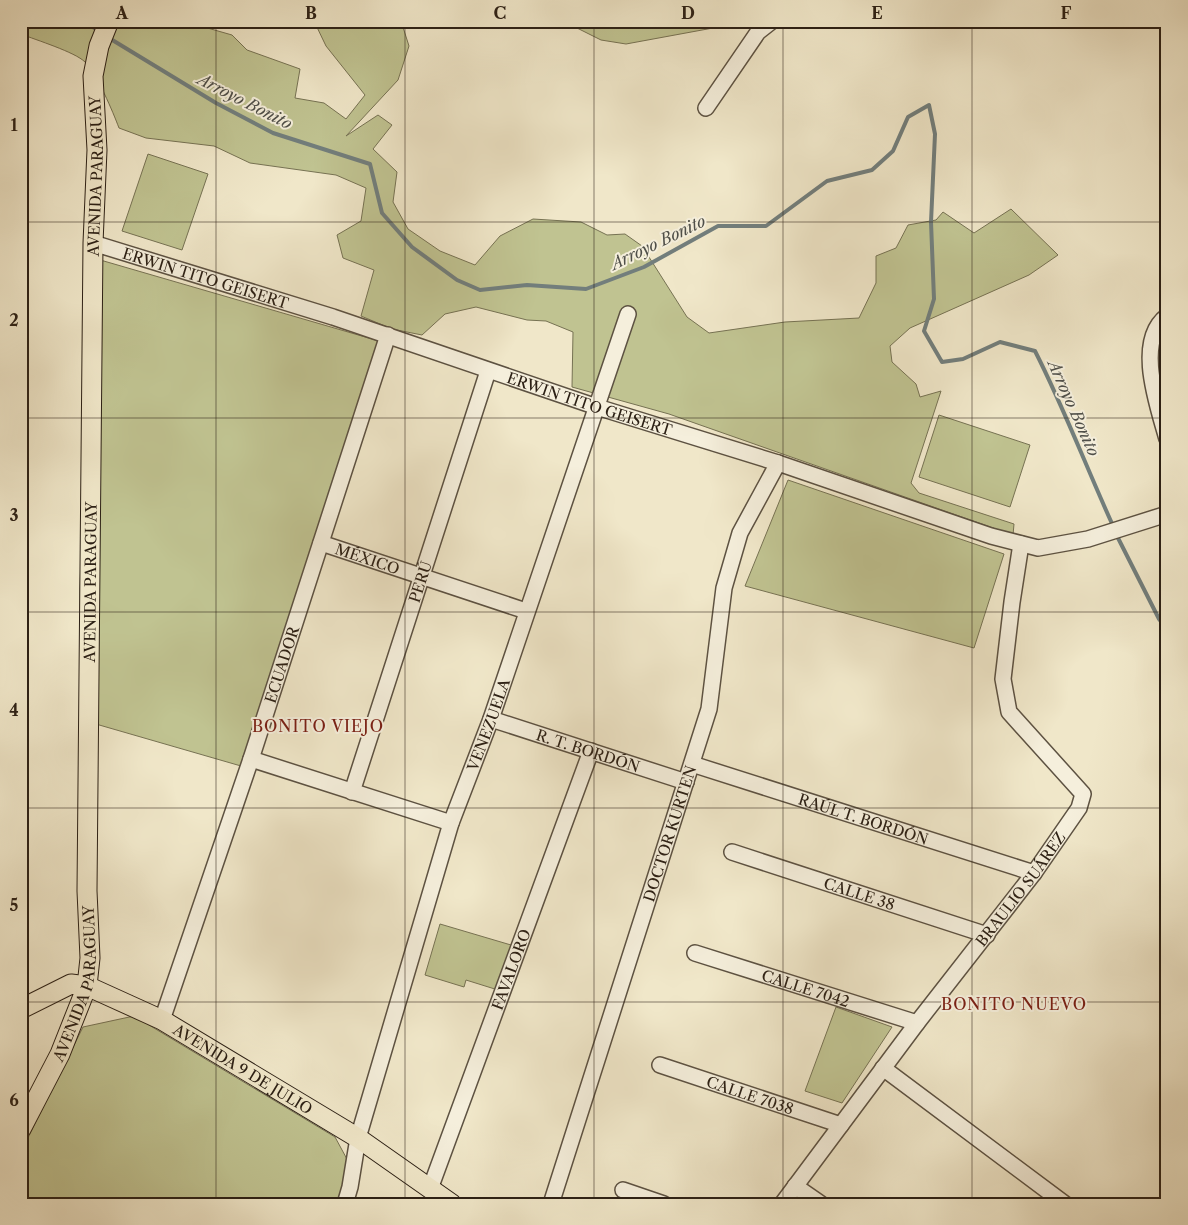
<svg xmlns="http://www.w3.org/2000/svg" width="1188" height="1225" font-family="'Libre Caslon Text',serif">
<rect width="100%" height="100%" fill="#f0e7c9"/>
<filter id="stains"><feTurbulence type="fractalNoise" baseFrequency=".004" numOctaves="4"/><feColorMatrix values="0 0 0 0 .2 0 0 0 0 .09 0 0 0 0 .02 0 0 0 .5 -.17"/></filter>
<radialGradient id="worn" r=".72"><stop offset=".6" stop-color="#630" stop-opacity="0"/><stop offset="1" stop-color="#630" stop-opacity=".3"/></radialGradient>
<g fill="#c0c391" stroke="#767253">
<path d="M21,21H197V25L232,35L247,50L300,69L295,98L324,103L346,119L365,95L326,46L314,21H401L409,46L398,80L346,136L378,115L392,125L373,149L397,172L393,202L408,229L440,251L475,265L500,236L533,219L581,222L607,235L625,234L642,246L687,317L709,333L785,322L859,318L876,283V256L896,248L908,225L936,220L943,212L974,233L1011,209L1058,255L1029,275L910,328L890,346L892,362L916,384L920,397L941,391L911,483L919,493L1014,524L1013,535L669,414L572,387L573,332L546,321L527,320L476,307L445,314L422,335L392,329L361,316L374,270L343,258L337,235L361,221L366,188L336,175L250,163L214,146L146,138L119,128C113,112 97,74 85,62C75,52 36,40 21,34Z"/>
<polygon points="563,21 751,21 626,44 601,40"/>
<polygon points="148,154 208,174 182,250 122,231"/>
<polygon points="90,257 379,341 241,766 82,720 80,589"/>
<polygon points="939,415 1030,445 1010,507 919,477"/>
<polygon points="788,480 1004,554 974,648 745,586"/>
<polygon points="440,924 511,945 498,990 466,980 464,987 425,975"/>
<polygon points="836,1007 892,1027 842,1103 805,1091"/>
<polygon points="134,1016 335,1137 348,1161 338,1204 21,1204 21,1152 83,1027"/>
</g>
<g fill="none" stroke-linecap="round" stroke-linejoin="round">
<g stroke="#727e7c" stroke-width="4">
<polyline points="84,21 99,31"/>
<path d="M109,38L216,103L273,133L370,164L382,213L412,247L457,280L480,290L527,285L586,289L644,267L718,226H766L827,181L872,170L893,151L908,117L929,105L935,134L931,222L934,299L924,331L942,362L963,359L1000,342L1035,351C1064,408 1087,469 1114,528"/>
<polyline points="1116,534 1159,619 1167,629"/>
</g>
<g stroke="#5d5242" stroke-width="18">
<g id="minor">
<polyline points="706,108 758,32 772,21"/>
<path id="s1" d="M93,243L333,317L597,407L778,463L991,536L1038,548L1088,539L1167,514"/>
<path d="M1167,316C1134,341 1158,406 1167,439"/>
<path id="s2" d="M321,543L526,611"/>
<path id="s3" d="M491,719L686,782"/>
<polyline points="251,759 451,823"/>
<path id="s4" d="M692,764L1034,873"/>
<path id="s5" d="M352,792L488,371"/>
<path id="s6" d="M732,852L987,935"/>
<path id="s7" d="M695,953L917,1023"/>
<path id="s8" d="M162,1020L251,759L388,335"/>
<path id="s9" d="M660,1065L841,1125"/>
<polyline points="883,1068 1065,1204"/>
<polyline points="795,1186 821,1204"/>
<path id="s10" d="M430,1189L591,751"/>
<polyline points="623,1190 664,1204"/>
<path id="s11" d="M345,1204L350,1187L358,1138L451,823L491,719L628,314"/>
<path id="s12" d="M551,1204L709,709L724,588L740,533L778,463"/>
<path id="s13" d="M782,1204L917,1023L1034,873L1079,808L1083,794L1009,712L1003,679L1012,602L1021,544"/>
</g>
</g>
<g stroke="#2c2015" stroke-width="21">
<g id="major">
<path id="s14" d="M21,1009L71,984L87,986L162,1020L358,1138L452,1204"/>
<path id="s15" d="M21,1129L60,1054L87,986L90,958L87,891L93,243L97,150L93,76L99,46L109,21"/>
</g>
</g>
<use href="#minor" stroke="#f5efdc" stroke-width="15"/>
<use href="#major" stroke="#f0e7c9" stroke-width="19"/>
</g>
<path fill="none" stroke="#2c2015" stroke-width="1" stroke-opacity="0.55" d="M216,21V1204M405,21V1204M594,21V1204M783,21V1204M972,21V1204M21,222H1167M21,418H1167M21,612H1167M21,808H1167M21,1002H1167"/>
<g text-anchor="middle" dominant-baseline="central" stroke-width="4" stroke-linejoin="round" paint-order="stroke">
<g font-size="15" fill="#2c2015" stroke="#f5efdc">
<text stroke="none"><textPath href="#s15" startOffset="968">AVENIDA PARAGUAY</textPath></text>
<text stroke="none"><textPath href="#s1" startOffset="118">ERWIN TITO GEISERT</textPath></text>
<text stroke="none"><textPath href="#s1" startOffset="522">ERWIN TITO GEISERT</textPath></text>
<text stroke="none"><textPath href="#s2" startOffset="49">MÉXICO</textPath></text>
<text stroke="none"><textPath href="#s15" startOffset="562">AVENIDA PARAGUAY</textPath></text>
<text stroke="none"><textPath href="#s5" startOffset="221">PERÚ</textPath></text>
<text stroke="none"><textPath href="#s8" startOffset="375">ECUADOR</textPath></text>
<text stroke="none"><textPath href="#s11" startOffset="501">VENEZUELA</textPath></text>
<text stroke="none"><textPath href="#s3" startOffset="102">R. T. BORDÓN</textPath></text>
<text stroke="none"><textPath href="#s4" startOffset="180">RAÚL T. BORDÓN</textPath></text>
<text stroke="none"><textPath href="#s12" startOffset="389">DOCTOR KURTEN</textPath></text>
<text stroke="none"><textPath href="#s13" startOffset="395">BRAULIO SUÁREZ</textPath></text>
<text stroke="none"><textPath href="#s6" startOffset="134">CALLE 38</textPath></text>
<text stroke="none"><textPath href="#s10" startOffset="234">FAVALORO</textPath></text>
<text stroke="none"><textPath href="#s15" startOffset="158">AVENIDA PARAGUAY</textPath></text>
<text stroke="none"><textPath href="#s7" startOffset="116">CALLE 7042</textPath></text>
<text stroke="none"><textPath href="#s14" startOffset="249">AVENIDA 9 DE JULIO</textPath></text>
<text stroke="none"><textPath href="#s9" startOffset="95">CALLE 7038</textPath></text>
</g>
<g font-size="16" font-style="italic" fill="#4f4f49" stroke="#f5efdc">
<text transform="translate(245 101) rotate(27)">Arroyo Bonito</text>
<text transform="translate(658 242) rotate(-26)">Arroyo Bonito</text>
<text transform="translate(1074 408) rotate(66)">Arroyo Bonito</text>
</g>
<g font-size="16" letter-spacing="1" fill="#7a1f14" stroke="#f5efdc">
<text x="318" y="726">BONITO VIEJO</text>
<text x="1014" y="1004">BONITO NUEVO</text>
</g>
</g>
<rect width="1188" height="1225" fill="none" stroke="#f0e7c9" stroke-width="55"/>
<rect x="28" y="28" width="1132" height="1170" fill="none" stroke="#2c2015" stroke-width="2"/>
<g font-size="16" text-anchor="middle" font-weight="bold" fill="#2c2015">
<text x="122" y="19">A</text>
<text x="311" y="19">B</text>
<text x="500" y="19">C</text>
<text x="688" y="19">D</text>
<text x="877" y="19">E</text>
<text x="1066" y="19">F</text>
<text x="14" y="131">1</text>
<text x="14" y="326">2</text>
<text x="14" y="521">3</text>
<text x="14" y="716">4</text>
<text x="14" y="911">5</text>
<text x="14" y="1106">6</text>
</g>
<rect width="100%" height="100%" filter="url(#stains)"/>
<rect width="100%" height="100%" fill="url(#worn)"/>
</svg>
